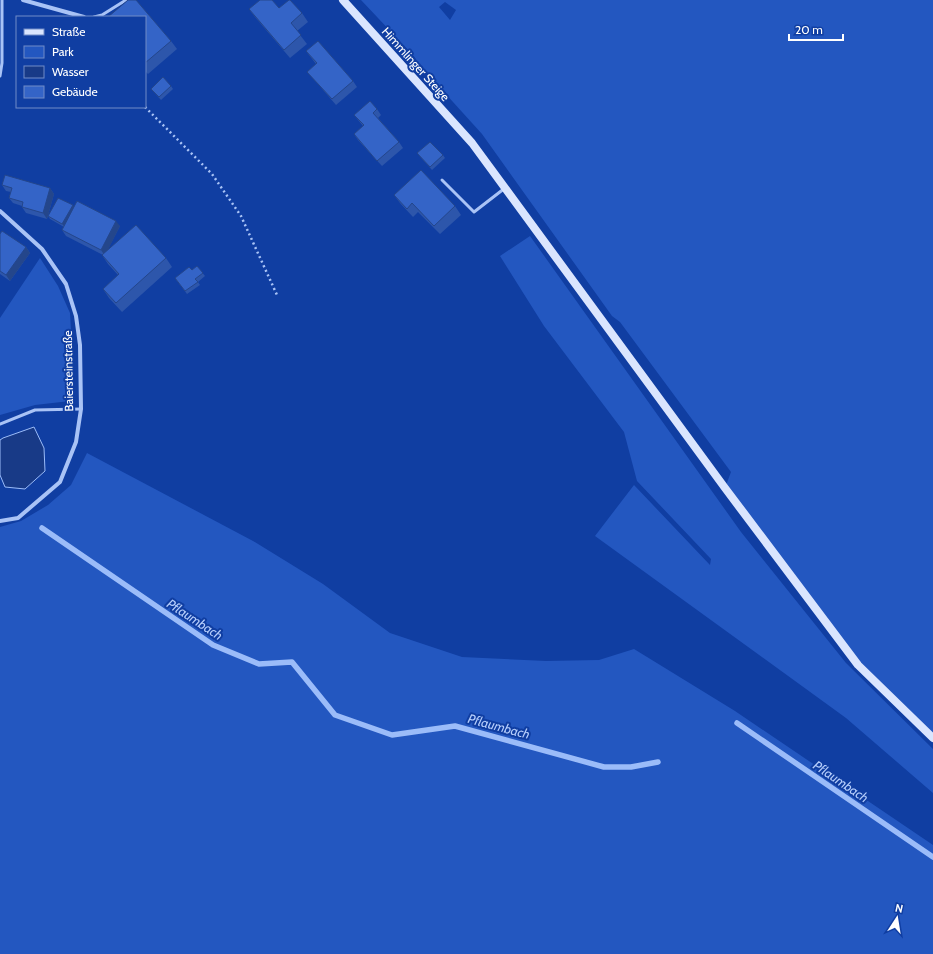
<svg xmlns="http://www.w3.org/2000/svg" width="933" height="954" font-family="Cabin,sans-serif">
<rect width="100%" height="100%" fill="#103ea2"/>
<g fill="#2357c0" fill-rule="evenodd">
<path d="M361,0H933V738L858,665L725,488L731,472L620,322L612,316L482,134L424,70L412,54ZM445,2L456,10L450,20L439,7Z"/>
<polygon points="530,236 741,532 846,663 933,749 933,793 846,718 595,536 634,485 710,565 711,559 637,481 624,432 544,326 500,256"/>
<polygon points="40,258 58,286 70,313 72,348 70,401 35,405 0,415 0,318"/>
<polygon points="87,453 253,541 323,584 390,633 462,657 546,661 599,660 634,649 735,711 933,845 933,954 0,954 0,527 21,521 48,505 71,485"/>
</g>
<polygon fill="#183a87" stroke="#9bbcf9" points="34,427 44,448 45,471 25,489 5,487 0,475 0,440 3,438"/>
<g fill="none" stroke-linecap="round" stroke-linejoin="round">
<g stroke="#9bbcf9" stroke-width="5.5">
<polyline points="42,528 213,645 259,664 292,662 335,715 392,735 455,726 604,767 631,767 658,762"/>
<polyline points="737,723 933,857"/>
</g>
<polyline stroke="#a9c3f6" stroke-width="2.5" stroke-dasharray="2 3" stroke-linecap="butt" points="145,107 212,174 241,216 277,295"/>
<g stroke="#a9c3f6" stroke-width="3">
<polyline points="94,17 102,15 126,0"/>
<polyline points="0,76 2,63 2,0"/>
<polyline points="442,180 474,212 505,188"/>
<polyline points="0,424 35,410 81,409"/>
</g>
<g stroke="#a9c3f6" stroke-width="4">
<polyline points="23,0 84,17"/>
<polyline points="0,211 42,249 66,284 76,316 80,345 81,409 76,442 60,482 18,518 0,521"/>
</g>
<polyline stroke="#dae5fe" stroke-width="8" points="343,0 472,143 725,488 858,665 933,738"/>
</g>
<g fill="#2d56ab">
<polygon points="279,8 302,13 308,22 297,31 307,44 290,58 255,17 249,9"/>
<polygon points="145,17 171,41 177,49 148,74 145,71"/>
<polygon points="306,51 353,81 357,87 336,105 312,77 307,72 316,64"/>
<polygon points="171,86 173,89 161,100 151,89"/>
<polygon points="377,109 381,115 378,118 399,142 403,148 382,166 358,140 354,134 363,126 354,115"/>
<polygon points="417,153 443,155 445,158 432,170"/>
<polygon points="2,185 50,188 54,194 47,219 26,213 22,207 22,206 13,203 9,198 11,192 6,191"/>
<polygon points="394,195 455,206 461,215 440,234 418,212 413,217 400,203"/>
<polygon points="74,207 120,226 107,251 166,258 172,267 122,312 109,298 103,289 118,275 108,264 102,255 103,255 66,236 62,230 64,227 50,219 48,216"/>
<polygon points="0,234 26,247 30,253 10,281 0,274"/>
<polygon points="197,266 205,276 198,282 200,285 187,294 175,278 192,270"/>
</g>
<g fill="#24468b">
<polygon points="50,188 54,194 47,219 43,213"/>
<polygon points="73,205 75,208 65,227 62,224"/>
<polygon points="116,221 120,226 105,256 101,250"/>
<polygon points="26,247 30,253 10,281 6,275"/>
</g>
<g fill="#3464c7" stroke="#24468b">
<polygon points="128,0 136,0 171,41 145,63 145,17 108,17"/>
<polygon points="260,0 272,0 279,8 289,0 290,0 302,13 291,23 301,35 284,50 249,9"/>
<polygon points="318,41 353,81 332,99 307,72 317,63 306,51"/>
<polygon points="163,77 171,86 159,97 151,89"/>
<polygon points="370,101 377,109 373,113 399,142 377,161 354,134 364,125 354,115"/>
<polygon points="430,142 443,155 430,167 417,153"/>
<polygon points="421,170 455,206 434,226 412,203 407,209 394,195"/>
<polygon points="5,175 50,188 43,213 22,207 23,202 9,198 12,188 2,185"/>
<polygon points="58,198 73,205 62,224 48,216"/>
<polygon points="77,201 116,221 101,250 62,230"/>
<polygon points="136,225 166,258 116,303 103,289 119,274 102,255"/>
<polygon points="2,231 26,247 6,275 0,271 0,234"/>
<polygon points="197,266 203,273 195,279 198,282 185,291 175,278 189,267 192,270"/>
</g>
<g text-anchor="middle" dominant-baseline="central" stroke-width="4" stroke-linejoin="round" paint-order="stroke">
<g font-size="12" fill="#fff" stroke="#103ea2">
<text transform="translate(416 64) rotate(48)">Himmlinger Steige</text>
<text transform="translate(68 371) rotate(-91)">Baiersteinstraße</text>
</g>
<g font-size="13" font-style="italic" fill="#b6cefc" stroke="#103ea2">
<text transform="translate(195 619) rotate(33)">Pflaumbach</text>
<text transform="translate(499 726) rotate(15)">Pflaumbach</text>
<text transform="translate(841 781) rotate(34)">Pflaumbach</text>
</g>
</g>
<rect x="16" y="16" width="130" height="92" fill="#103ea2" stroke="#708bc7"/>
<rect x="24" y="29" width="20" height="6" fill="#dae5fe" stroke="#708bc7"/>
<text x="52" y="36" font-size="12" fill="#ffffff">Straße</text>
<rect x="24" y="46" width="20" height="12" fill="#2357c0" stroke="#708bc7"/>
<text x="52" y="56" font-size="12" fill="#ffffff">Park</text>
<rect x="24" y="66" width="20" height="12" fill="#183a87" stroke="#708bc7"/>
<text x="52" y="76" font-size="12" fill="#ffffff">Wasser</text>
<rect x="24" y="86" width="20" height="12" fill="#3464c7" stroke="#708bc7"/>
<text x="52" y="96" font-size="12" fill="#ffffff">Gebäude</text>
<g transform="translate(897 918) rotate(12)" stroke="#103ea2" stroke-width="3" paint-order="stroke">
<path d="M0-3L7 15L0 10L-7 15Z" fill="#ffffff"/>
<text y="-6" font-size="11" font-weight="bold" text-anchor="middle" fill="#ffffff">N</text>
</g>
<path d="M789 34v6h54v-6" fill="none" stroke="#ffffff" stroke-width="2"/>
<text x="795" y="34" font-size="12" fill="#ffffff" stroke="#103ea2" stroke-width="3" paint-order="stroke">20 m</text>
</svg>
